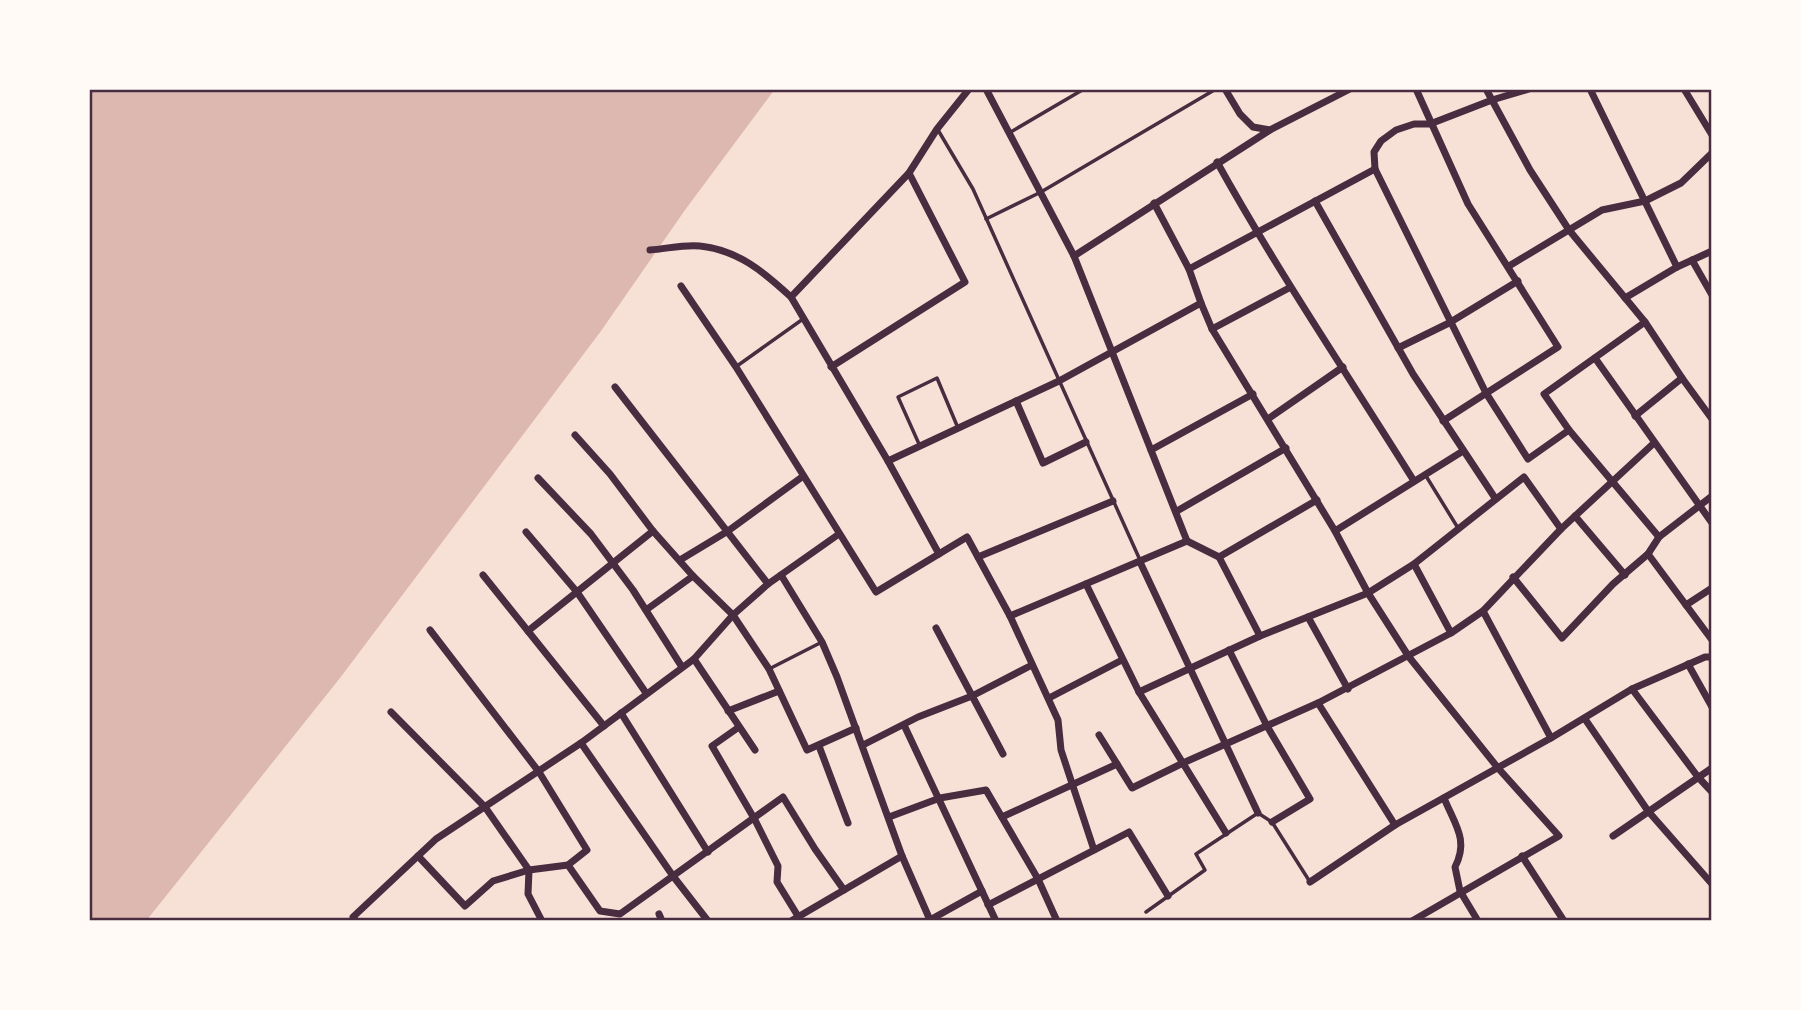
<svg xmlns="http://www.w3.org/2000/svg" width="1801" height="1010" font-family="'Archivo Narrow',sans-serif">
<rect width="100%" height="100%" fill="#f7e1d7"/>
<polygon fill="#dcb8b0" points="89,89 775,89 685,210 601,331 340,678 146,921 89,921"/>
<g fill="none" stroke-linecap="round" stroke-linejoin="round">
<g stroke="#4a2c40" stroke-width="3.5">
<polyline points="938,130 973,189 1140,560"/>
<polyline points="1009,133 1084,89"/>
<polyline points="986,219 1041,192 1216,89"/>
<polyline points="737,366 803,319"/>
<polyline points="919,444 898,397 937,378 958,428"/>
<polyline points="1426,476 1458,528"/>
<polyline points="769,669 820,643"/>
<polyline points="1146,912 1205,870 1196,854 1258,813 1272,822 1310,882"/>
</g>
<g stroke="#4a2c40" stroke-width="7">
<polyline points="986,89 1074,256 1187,541"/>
<polyline points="1225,89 1240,114 1253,127 1270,130 1350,89"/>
<polyline points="1416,89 1468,204 1558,347 1443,421"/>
<polyline points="1486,89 1530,170 1569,230 1645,322 1682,378 1712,419"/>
<polyline points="1529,89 1492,100 1430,124 1414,124 1396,130 1381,141 1374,152 1375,169 1486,393 1528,459 1569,430"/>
<polyline points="1590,89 1677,267"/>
<polyline points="1684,89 1712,135"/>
<path d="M1217,162C1278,272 1348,375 1414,481"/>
<polyline points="1315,201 1413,374 1495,498"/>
<polyline points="1154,203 1189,269 1201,303"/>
<path d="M650,250C666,249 685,244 700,246C738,250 764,272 791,297"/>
<polyline points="1074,256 1270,130"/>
<polyline points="1692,260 1712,295"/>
<polyline points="1509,266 1602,210 1645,201 1681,183 1712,153"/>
<polyline points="1189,269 1375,169"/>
<polyline points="681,286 736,367 876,592 967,537 1010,616 1187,541 1219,557 1260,636"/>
<polyline points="1625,298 1677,267 1712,251"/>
<polyline points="1645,322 1544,394 1569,430 1659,537"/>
<polyline points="1212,329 1289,288"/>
<polyline points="1398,348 1449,323 1518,281"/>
<polyline points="1595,358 1712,523"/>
<polyline points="831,367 965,282 909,173"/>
<polyline points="615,387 768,584"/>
<polyline points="1016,401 1043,463 1086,442"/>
<polyline points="1635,416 1682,378"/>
<polyline points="1268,419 1343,367"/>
<polyline points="575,435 610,474 653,531 693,576 733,615 769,669 807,750 856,728"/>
<polyline points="1151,450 1253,394"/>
<polyline points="888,461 1059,381 1201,303 1212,329 1335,531 1368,593 1409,657 1498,768 1559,836 1412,921"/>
<polyline points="538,478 591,534 633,590 682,667"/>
<polyline points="1177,511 1286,448"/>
<polyline points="1575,516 1625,575"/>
<polyline points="1335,531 1463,451"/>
<polyline points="526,532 577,592 646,693"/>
<polyline points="939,554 888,461 791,297 909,173 937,129 969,89"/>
<polyline points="1648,554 1712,640"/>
<polyline points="978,557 1113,501"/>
<polyline points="1219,557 1317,500"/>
<polyline points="680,560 728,531 802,477"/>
<polyline points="1140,562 1258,813"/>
<polyline points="1414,564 1451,633"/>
<polyline points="483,575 604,726"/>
<polyline points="781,575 822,642 837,677 902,856 930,920"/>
<polyline points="1513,577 1562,638 1613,584 1648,554 1659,537 1712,496"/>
<polyline points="1086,584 1139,692 1226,833"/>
<polyline points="1686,605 1712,588"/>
<polyline points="646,610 693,576"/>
<polyline points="1483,611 1551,738"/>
<polyline points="1010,616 1058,720 1061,750 1094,850"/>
<polyline points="1308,617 1348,689"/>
<polyline points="936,628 1003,754"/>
<polyline points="528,631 653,531"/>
<polyline points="1229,650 1267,726 1310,799 1272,822"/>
<polyline points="694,659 755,750"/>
<polyline points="1688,664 1712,707"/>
<polyline points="1632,689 1698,777 1712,792"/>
<polyline points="1139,692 1260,636 1368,593 1414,564 1524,477 1561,529"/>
<polyline points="1049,698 1122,660"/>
<polyline points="1318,703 1395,825"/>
<polyline points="728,711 779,691"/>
<polyline points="391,712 485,807 529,870 528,894 542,921"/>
<polyline points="621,713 708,852"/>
<polyline points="1585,719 1648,811 1712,884"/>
<polyline points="904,725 996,921"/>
<polyline points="739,727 712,746 755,820 778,866 777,882 801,921"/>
<polyline points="1099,735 1132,788 1183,763 1318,703 1451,633 1483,611 1561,529 1654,443"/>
<polyline points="581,743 673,876 708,921"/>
<polyline points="863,745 918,717 972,696 1032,665"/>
<polyline points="819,746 848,823"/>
<path d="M1444,798C1455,825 1469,840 1455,867L1460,891L1478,921"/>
<polyline points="889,817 940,798 986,790 1038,879 1057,921"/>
<polyline points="1002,817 1117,764"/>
<polyline points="1613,836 1712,768"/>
<polyline points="418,856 465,906 493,881 529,870 568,865 587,850 539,772 430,630"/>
<polyline points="1522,856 1564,921"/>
<polyline points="568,865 600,911 620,914 783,797 815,849 844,890"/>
<polyline points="1310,882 1395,825 1551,738 1632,689 1705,657 1712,657"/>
<polyline points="988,905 1129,832 1168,896"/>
<polyline points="659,914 662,921"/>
<polyline points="356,921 353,917 436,839 581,743 694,659 733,615 768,584 839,534"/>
<polyline points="791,921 902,856"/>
<polyline points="928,921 982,891"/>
</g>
</g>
<rect width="1801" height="1010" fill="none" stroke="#fffaf5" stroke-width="182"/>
<rect x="91" y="91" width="1619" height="828" fill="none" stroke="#4a2c40" stroke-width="2.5"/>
</svg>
